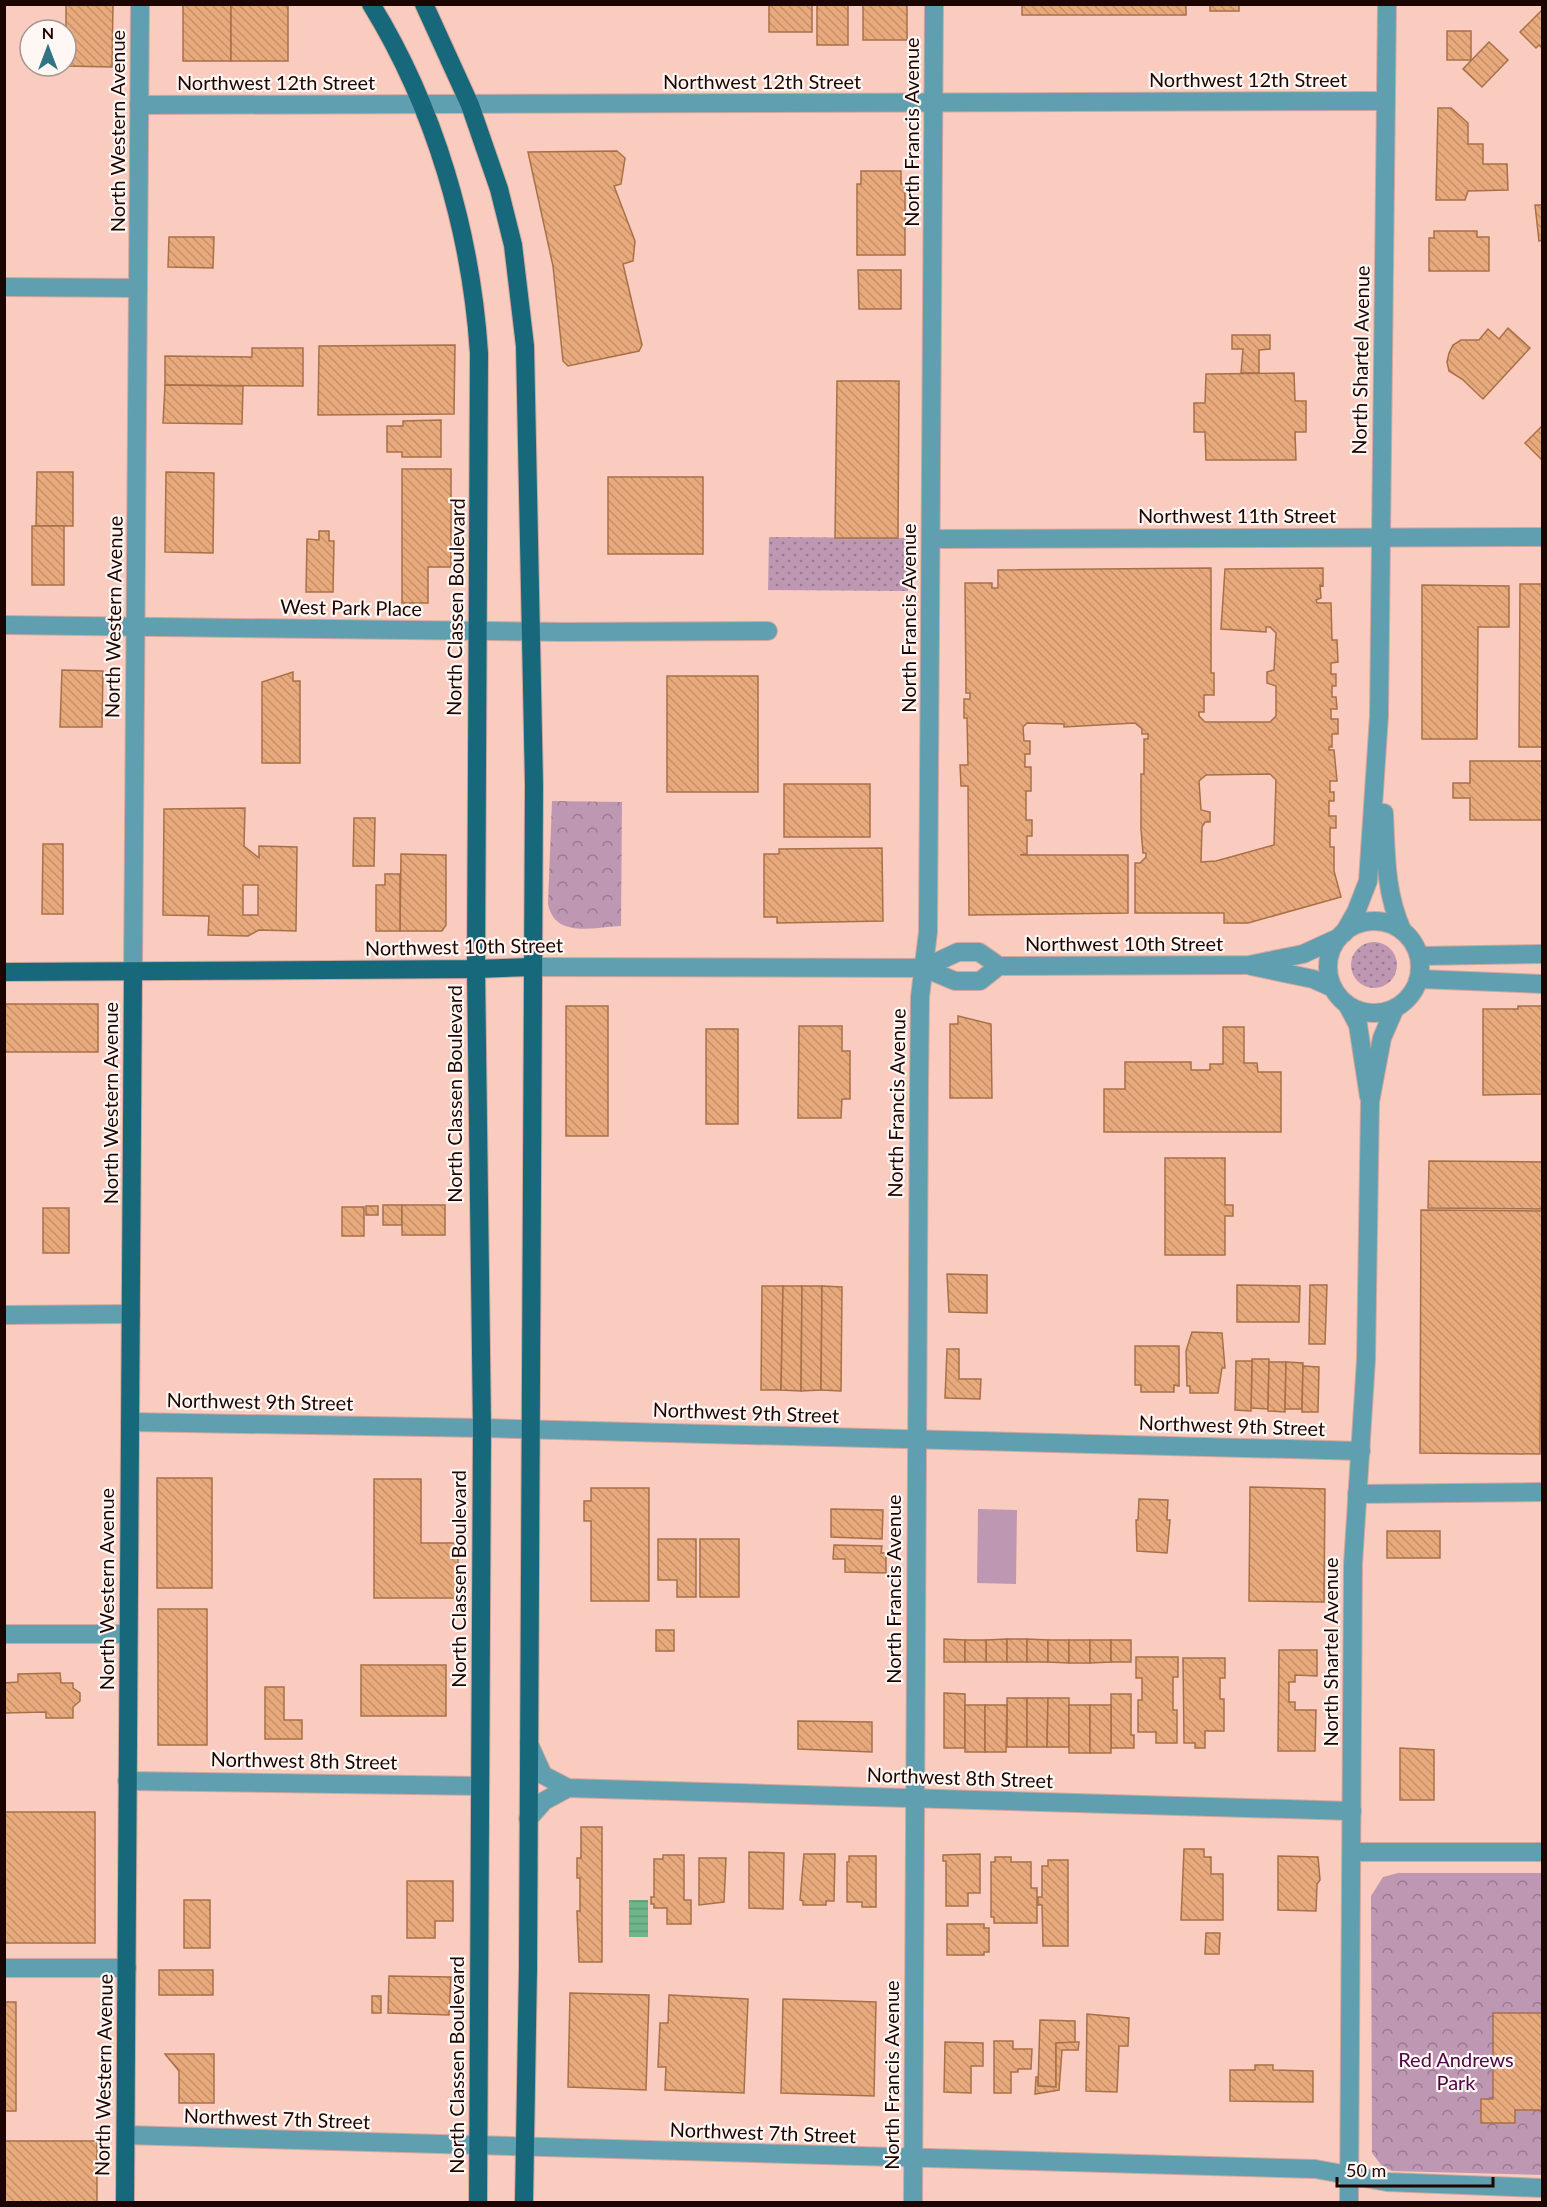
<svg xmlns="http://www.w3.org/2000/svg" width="1547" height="2207" font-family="Lato,sans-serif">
<defs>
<pattern id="grass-dots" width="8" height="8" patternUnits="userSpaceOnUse" patternTransform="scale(1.5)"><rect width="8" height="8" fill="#be98b3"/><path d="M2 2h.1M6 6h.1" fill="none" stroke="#9a7a8f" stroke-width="1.8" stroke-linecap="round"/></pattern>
<pattern id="park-crowns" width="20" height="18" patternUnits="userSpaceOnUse" patternTransform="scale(1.5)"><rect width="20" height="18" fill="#be98b3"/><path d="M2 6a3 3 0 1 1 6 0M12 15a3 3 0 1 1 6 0" fill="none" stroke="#9a7a8f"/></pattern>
<pattern id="water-rules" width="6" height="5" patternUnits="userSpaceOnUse" patternTransform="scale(1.5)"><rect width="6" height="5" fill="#6fb58b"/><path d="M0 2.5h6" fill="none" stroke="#609a76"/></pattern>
<pattern id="building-back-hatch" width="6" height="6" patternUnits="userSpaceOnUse" patternTransform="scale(1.5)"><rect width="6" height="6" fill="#e8aa7d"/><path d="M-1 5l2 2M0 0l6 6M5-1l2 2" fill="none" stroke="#c6916a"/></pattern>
</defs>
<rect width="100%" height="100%" fill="#f9ccbf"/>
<g fill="url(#grass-dots)">
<polygon points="769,537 908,538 908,591 768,590"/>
<circle cx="1374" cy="965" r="23"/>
</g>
<g fill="url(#park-crowns)">
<path d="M552,801L622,802L621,926C594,927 555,939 548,904Z"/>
<polygon points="1398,1873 1542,1873 1542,2175 1392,2171 1382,2166 1372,2153 1371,1896 1383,1877"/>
</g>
<polygon fill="#be98b3" points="978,1509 1017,1510 1016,1584 977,1583"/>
<rect fill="url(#water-rules)" x="629" y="1900" width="19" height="37"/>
<g fill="url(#building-back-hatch)" stroke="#a87047" stroke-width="1.5" fill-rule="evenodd">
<polygon points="66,4 113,4 112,67 66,66"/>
<rect x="183" y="4" width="48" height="57"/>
<rect x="231" y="4" width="57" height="57"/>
<rect x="769" y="4" width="43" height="28"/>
<rect x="817" y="4" width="31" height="41"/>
<rect x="863" y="4" width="44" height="36"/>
<rect x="1022" y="4" width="164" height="11"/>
<rect x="1210" y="4" width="29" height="7"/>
<polygon points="1542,10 1542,48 1539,45 1536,48 1520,32"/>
<rect x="1447" y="31" width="24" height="29"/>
<polygon points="1489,42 1508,60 1482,87 1463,69"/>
<polygon points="1438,108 1451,108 1468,123 1468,144 1483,144 1483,164 1507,164 1508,190 1468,191 1465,200 1436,200"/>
<polygon points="617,151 625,158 621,184 614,186 635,241 633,261 623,264 642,345 639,351 568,366 563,361 553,266 528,152"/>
<polygon points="861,171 901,171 901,184 905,184 905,255 857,255 857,184 861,184"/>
<polygon points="1535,205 1542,205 1542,240 1539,241"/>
<polygon points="1434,231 1477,231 1477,237 1489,237 1489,271 1429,271 1429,238 1434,238"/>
<polygon points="169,237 214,237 213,268 168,267"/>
<polygon points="858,270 901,270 901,309 859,309"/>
<polygon points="1508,328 1530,348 1483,399 1462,379 1449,371 1447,362 1449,353 1453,345 1461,340 1479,340 1488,329 1499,339"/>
<polygon points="1232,335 1270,335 1270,349 1259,350 1259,373 1241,373 1243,349 1232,349"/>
<polygon points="455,345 454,414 318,415 319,346"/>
<polygon points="252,348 303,348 303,386 165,385 165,356 252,357"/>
<polygon points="1294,373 1295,401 1306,401 1306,432 1295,432 1296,460 1206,460 1205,432 1194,432 1194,403 1205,403 1206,374"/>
<polygon points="837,381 899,381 898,538 835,538"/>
<polygon points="165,385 243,386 242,424 163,423"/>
<polygon points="441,420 441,457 402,457 402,452 387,452 387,426 403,426 403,421"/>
<polygon points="1542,426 1542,460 1525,443"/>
<polygon points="402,469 451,469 451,567 428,567 428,603 402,603"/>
<polygon points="37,472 73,472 73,526 36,526"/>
<polygon points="166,472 214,473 213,553 165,552"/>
<rect x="608" y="477" width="95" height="77"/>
<rect x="32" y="526" width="32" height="59"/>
<polygon points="319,531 329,531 329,541 334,541 333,592 306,592 307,539 319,540"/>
<path d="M1211,568V673H1214V695H1204V712H1199V716L1205,722H1270L1276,716V686L1267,683V672L1274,670L1276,633L1270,627H1266V632L1221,629L1225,569L1323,568V586L1320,585L1321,598L1316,600L1317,603H1331L1332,640H1337L1338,662L1331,663V674H1336V686H1332V697H1336L1337,709H1331V719H1338V734H1332V747H1329V750H1334L1337,781H1330V792H1334V801H1329V816H1336V828H1330V847H1334V871L1341,897L1248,923H1224V913H1135V863H1140L1146,857V853H1143L1141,829V774H1144V739H1148V734H1142V729L1135,723L1064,727V724L1027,723L1023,727L1024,741H1030V754H1025V767H1031V791H1026V820H1032V836H1027V854L1020,855H1128V913L969,915L968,786H961L960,765H968L967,718H964V699H970V693H966L965,583H992V588H998V570ZM1270,774L1276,780L1274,845L1216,861L1201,862L1202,827L1205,822H1210V812L1201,810L1199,781L1206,775Z"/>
<polygon points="1520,584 1542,584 1542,747 1519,747"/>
<polygon points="1422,585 1509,586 1509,627 1478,627 1477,739 1422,739"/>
<polygon points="62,670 103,671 102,727 60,727"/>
<polygon points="293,672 293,681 300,681 300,763 262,763 262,682"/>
<rect x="667" y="676" width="91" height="116"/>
<polygon points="1470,761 1542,761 1542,820 1470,820 1470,798 1453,798 1453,783 1470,783"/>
<rect x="784" y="784" width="86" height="53"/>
<path d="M245,808L244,846L259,858V846L297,847L296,931L259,930L248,936L208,935L209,916L163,915L164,809ZM243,885H258V915H243Z"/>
<polygon points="354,818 375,818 374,866 353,866"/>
<polygon points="43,844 63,844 63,914 42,914"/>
<polygon points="882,848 883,921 777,923 777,917 764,917 764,854 779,854 779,849"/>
<polygon points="401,854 446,855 446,925 442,931 400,931"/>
<polygon points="385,874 400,874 400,931 376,931 376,885 385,885"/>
<rect x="4" y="1004" width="94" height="48"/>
<rect x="566" y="1006" width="42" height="130"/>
<polygon points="1518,1006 1542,1006 1542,1094 1483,1095 1483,1009 1518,1009"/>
<polygon points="958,1016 991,1024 992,1098 950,1098 950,1024 958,1024"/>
<polygon points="799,1026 842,1026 842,1051 850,1051 850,1099 842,1099 841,1118 798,1118"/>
<polygon points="1223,1027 1244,1027 1244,1063 1257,1063 1258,1072 1281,1072 1281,1132 1104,1132 1104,1089 1125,1089 1125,1062 1191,1062 1191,1070 1210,1070 1210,1064 1223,1064"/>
<rect x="706" y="1029" width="32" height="95"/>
<polygon points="1165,1158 1225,1158 1225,1205 1233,1205 1233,1216 1225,1216 1225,1255 1165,1255"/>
<polygon points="1429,1161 1542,1162 1542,1209 1428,1208"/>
<rect x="383" y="1205" width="19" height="20"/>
<rect x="402" y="1205" width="43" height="30"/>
<rect x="366" y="1206" width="12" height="9"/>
<rect x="342" y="1207" width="22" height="29"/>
<rect x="43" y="1208" width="26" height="45"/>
<polygon points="1421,1210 1542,1211 1540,1454 1420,1453"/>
<polygon points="947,1274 987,1275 987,1313 949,1312"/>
<polygon points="1237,1285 1300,1286 1299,1322 1237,1322"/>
<polygon points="1310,1285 1327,1285 1325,1344 1309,1344"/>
<polygon points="762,1286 783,1286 781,1390 761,1390"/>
<polygon points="783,1286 802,1286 801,1391 781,1390"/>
<polygon points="802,1286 822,1286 821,1390 801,1391"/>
<polygon points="822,1286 842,1287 841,1391 821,1390"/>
<polygon points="1192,1332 1222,1333 1225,1368 1222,1368 1218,1393 1190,1393 1190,1386 1187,1386 1186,1351"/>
<polygon points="1135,1346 1179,1346 1179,1386 1174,1385 1174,1392 1141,1392 1141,1385 1135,1385"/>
<polygon points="947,1349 959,1349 959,1379 981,1379 980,1399 945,1398"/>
<polygon points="1252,1359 1269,1359 1268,1409 1251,1408"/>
<polygon points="1236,1361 1252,1361 1251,1411 1235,1410"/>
<polygon points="1269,1362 1286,1362 1285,1412 1268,1411"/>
<polygon points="1286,1362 1303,1363 1302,1409 1285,1409"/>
<polygon points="1303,1366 1319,1367 1318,1412 1302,1412"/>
<rect x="157" y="1478" width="55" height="110"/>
<polygon points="374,1479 421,1479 421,1543 458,1543 458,1598 374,1598"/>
<polygon points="1250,1487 1325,1489 1324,1602 1249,1601"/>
<polygon points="591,1488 649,1488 649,1601 591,1601 591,1521 584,1521 584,1501 591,1501"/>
<polygon points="1139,1499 1168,1500 1167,1520 1170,1520 1167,1553 1137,1551 1136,1520 1138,1520"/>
<polygon points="831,1509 883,1510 882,1539 831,1537"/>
<rect x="1387" y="1531" width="53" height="27"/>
<polygon points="658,1539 696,1539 696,1597 677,1597 677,1580 658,1580"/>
<rect x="700" y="1539" width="39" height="58"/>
<polygon points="834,1545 882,1546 881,1553 886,1553 886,1573 845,1572 845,1559 833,1559"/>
<rect x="158" y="1609" width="49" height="136"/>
<rect x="656" y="1630" width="18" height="21"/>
<polygon points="944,1639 965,1640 965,1662 944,1662"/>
<polygon points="1007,1639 1007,1662 986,1662 986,1640"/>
<rect x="1007" y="1639" width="20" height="23"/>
<polygon points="1027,1639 1048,1640 1048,1662 1027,1662"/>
<rect x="965" y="1640" width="21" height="22"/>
<polygon points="1048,1640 1069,1640 1069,1663 1048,1662"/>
<rect x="1069" y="1640" width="21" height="23"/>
<polygon points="1090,1640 1111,1640 1111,1662 1090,1663"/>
<rect x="1111" y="1640" width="20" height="22"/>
<polygon points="1279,1650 1317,1650 1317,1676 1295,1675 1295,1682 1289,1682 1289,1702 1295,1702 1295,1710 1316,1710 1315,1751 1278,1751"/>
<polygon points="1136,1657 1178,1657 1178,1677 1173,1677 1173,1710 1177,1710 1177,1743 1156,1743 1156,1732 1138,1732 1138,1700 1142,1700 1142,1678 1136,1678"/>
<polygon points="1183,1658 1225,1658 1225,1678 1220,1678 1220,1699 1224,1699 1224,1731 1205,1731 1205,1748 1195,1748 1195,1743 1184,1743"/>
<rect x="361" y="1665" width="85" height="51"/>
<polygon points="60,1673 61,1683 73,1683 73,1688 80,1693 80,1701 73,1707 73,1718 46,1718 46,1712 4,1713 4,1683 18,1682 18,1674"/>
<polygon points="265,1687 284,1687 284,1720 302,1720 302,1739 265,1739"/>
<polygon points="944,1693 965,1694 965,1748 944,1748"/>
<polygon points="1111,1694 1131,1694 1131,1735 1134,1735 1134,1748 1111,1748"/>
<rect x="1007" y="1698" width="20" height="49"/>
<polygon points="1027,1698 1048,1698 1047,1747 1027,1747"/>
<polygon points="1048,1698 1069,1698 1069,1747 1047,1747"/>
<rect x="965" y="1705" width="20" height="47"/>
<polygon points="985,1705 1007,1705 1006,1752 985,1752"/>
<rect x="1069" y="1705" width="21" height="48"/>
<rect x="1090" y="1705" width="21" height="48"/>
<polygon points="798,1721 872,1722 872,1752 798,1749"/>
<polygon points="1400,1748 1434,1750 1434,1800 1400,1800"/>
<rect x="4" y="1812" width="91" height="131"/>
<polygon points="581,1827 602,1827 602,1962 579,1962 577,1911 580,1911 580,1878 577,1878 577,1858 581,1858"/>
<polygon points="1184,1849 1204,1849 1204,1857 1211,1857 1211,1874 1223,1874 1223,1920 1181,1920"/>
<polygon points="749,1852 784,1853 783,1909 749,1908"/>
<polygon points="804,1854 835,1854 834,1901 826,1901 826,1905 803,1905 803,1901 800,1900"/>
<polygon points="980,1854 980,1893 968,1893 968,1906 946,1906 946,1861 943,1861 943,1855"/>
<polygon points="663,1855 684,1855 684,1900 691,1900 691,1924 667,1924 667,1908 654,1908 654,1904 651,1904 651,1897 654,1897 654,1859 663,1859"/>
<polygon points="849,1856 876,1856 876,1907 862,1907 862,1902 847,1902 847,1862 849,1862"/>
<polygon points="1278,1856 1318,1857 1320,1880 1317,1884 1316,1911 1278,1910"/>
<polygon points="995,1857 1011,1857 1011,1862 1031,1862 1031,1888 1037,1888 1037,1923 994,1923 994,1917 991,1917 991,1862 995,1862"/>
<polygon points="699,1858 726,1858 724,1902 699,1905"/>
<polygon points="1048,1860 1068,1860 1068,1946 1043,1946 1042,1905 1038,1905 1038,1897 1042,1897 1042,1866 1048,1866"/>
<polygon points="407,1881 453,1881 453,1921 435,1921 435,1938 407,1938"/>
<rect x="184" y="1900" width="26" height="48"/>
<polygon points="947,1924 984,1924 984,1928 989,1928 989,1952 984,1952 984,1955 947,1955"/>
<polygon points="1206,1933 1220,1933 1219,1954 1205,1954"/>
<rect x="159" y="1970" width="54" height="25"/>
<polygon points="389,1976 451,1977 449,2015 388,2013"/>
<polygon points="570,1993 649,1995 646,2090 568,2087"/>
<polygon points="669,1995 748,1999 744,2093 665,2090 666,2067 658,2067 660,2023 668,2023"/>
<rect x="372" y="1996" width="9" height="17"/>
<polygon points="783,1999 876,2002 874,2096 781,2093"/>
<rect x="4" y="2002" width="12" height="109"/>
<polygon points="1493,2013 1542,2013 1542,2110 1515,2110 1515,2123 1481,2123 1481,2099 1493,2099"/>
<polygon points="1087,2014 1129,2018 1128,2046 1119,2046 1117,2092 1086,2091"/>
<polygon points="1040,2020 1075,2021 1075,2043 1056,2043 1056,2087 1038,2086"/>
<polygon points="994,2041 1013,2041 1013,2049 1032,2049 1031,2069 1018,2069 1018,2072 1011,2072 1011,2093 994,2093"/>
<polygon points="945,2042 983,2043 983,2066 971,2066 971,2093 944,2092"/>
<polygon points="1075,2042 1079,2042 1078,2050 1062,2050 1059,2090 1035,2094 1036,2077 1038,2077 1038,2086 1056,2087 1056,2043"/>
<polygon points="165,2054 214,2054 214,2103 179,2103 179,2071"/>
<polygon points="1255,2065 1273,2065 1273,2070 1313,2071 1313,2102 1230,2101 1230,2070 1255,2070"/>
<rect x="4" y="2141" width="93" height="61"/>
</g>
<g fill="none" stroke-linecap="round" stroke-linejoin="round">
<g stroke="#d1a89d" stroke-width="20">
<g id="minor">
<polyline points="139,105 1385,101"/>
<polyline points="4,287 138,288"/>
<polyline points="931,539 1542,537"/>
<polyline points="4,625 564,632 768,631"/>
<path d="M1384,813C1386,854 1385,892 1402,930"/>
<circle cx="1374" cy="967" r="46"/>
<polyline points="1344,933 1356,912 1368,881 1379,716 1387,4"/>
<polyline points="1419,956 1542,954"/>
<polyline points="1251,966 1313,979 1333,988"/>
<polyline points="532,967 924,968 955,981 980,981 999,966"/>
<polyline points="924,968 958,952 979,952 999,966 1249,965 1303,954 1338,938"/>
<polyline points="133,972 140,4"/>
<polyline points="1419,979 1542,984"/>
<polyline points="1348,1006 1358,1025 1369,1097"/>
<polyline points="4,1315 131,1314"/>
<polyline points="130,1422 482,1428 1361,1451"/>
<polyline points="1357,1494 1542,1492"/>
<polyline points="4,1634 128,1634"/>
<polyline points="529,1744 543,1775 568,1788 1352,1811"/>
<polyline points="127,1781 480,1786"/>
<polyline points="528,1819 544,1801 568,1788"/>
<polyline points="1352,1852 1542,1852"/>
<polyline points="4,1968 127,1968"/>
<polyline points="126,2135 1315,2169 1387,2182 1542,2188"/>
<polyline points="913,2202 919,1088 920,997 928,932 934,4"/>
<polyline points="1349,2202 1353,1564 1366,1360 1370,1102 1382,1038 1395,1008"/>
</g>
</g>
<g stroke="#d1a89d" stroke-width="20">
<g id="major">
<path d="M371,4C435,108 471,232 479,353L476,969L482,1428L478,2202"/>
<polyline points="424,4 470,105 499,189 513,245 525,346 534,784 528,1968 524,2202"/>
<polyline points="4,972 476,969 532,967"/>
<polyline points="125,2202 133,972"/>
</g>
</g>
<use href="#minor" stroke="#609fb0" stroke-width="18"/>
<use href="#major" stroke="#16687a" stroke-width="18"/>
</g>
<g text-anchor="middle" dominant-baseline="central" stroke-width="4.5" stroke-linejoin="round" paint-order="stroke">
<g font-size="20" fill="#1c0501" stroke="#fff7f4">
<text x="1248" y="79">Northwest 12th Street</text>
<text x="762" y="81">Northwest 12th Street</text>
<text x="276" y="82">Northwest 12th Street</text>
<text transform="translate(117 131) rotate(-90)">North Western Avenue</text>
<text transform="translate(911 132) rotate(-90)">North Francis Avenue</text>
<text transform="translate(1360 360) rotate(-89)">North Shartel Avenue</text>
<text x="1237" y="515">Northwest 11th Street</text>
<text transform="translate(351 607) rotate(1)">West Park Place</text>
<text transform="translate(455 607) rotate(-89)">North Classen Boulevard</text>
<text transform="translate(113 617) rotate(-89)">North Western Avenue</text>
<text transform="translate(908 618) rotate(-90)">North Francis Avenue</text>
<text x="1124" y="943">Northwest 10th Street</text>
<text transform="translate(464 946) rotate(-1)">Northwest 10th Street</text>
<text transform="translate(454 1094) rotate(-90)">North Classen Boulevard</text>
<text transform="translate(110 1103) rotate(-90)">North Western Avenue</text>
<text transform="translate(896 1103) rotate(-89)">North Francis Avenue</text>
<text transform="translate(260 1401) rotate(1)">Northwest 9th Street</text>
<text transform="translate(746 1412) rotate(2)">Northwest 9th Street</text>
<text transform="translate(1232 1425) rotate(2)">Northwest 9th Street</text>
<text transform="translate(458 1579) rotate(-90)">North Classen Boulevard</text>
<text transform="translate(106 1589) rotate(-90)">North Western Avenue</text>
<text transform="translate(893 1589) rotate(-90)">North Francis Avenue</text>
<text transform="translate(1330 1652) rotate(-90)">North Shartel Avenue</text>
<text transform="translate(304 1760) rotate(1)">Northwest 8th Street</text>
<text transform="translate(960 1777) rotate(2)">Northwest 8th Street</text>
<text transform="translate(456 2065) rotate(-90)">North Classen Boulevard</text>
<text transform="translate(103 2075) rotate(-89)">North Western Avenue</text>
<text transform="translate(891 2075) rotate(-90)">North Francis Avenue</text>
<text transform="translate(277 2118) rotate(2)">Northwest 7th Street</text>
<text transform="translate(763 2132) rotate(2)">Northwest 7th Street</text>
</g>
<g font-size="20" fill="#4f0543" stroke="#fff7f4">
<text x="1456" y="2059">Red Andrews<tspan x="1456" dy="23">Park</tspan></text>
</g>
</g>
<rect width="1547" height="2207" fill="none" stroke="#1c0501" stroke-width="12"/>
<g transform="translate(48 48)"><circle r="28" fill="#fff7f4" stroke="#a49693" stroke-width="1.5"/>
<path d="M0-4.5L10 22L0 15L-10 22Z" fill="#317485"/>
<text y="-9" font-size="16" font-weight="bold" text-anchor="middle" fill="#1c0501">N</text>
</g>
<path d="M1337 2177v9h156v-9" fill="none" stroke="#1c0501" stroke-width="3"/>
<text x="1346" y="2177" font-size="18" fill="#1c0501" stroke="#fff7f4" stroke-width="4.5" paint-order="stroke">50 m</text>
</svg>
